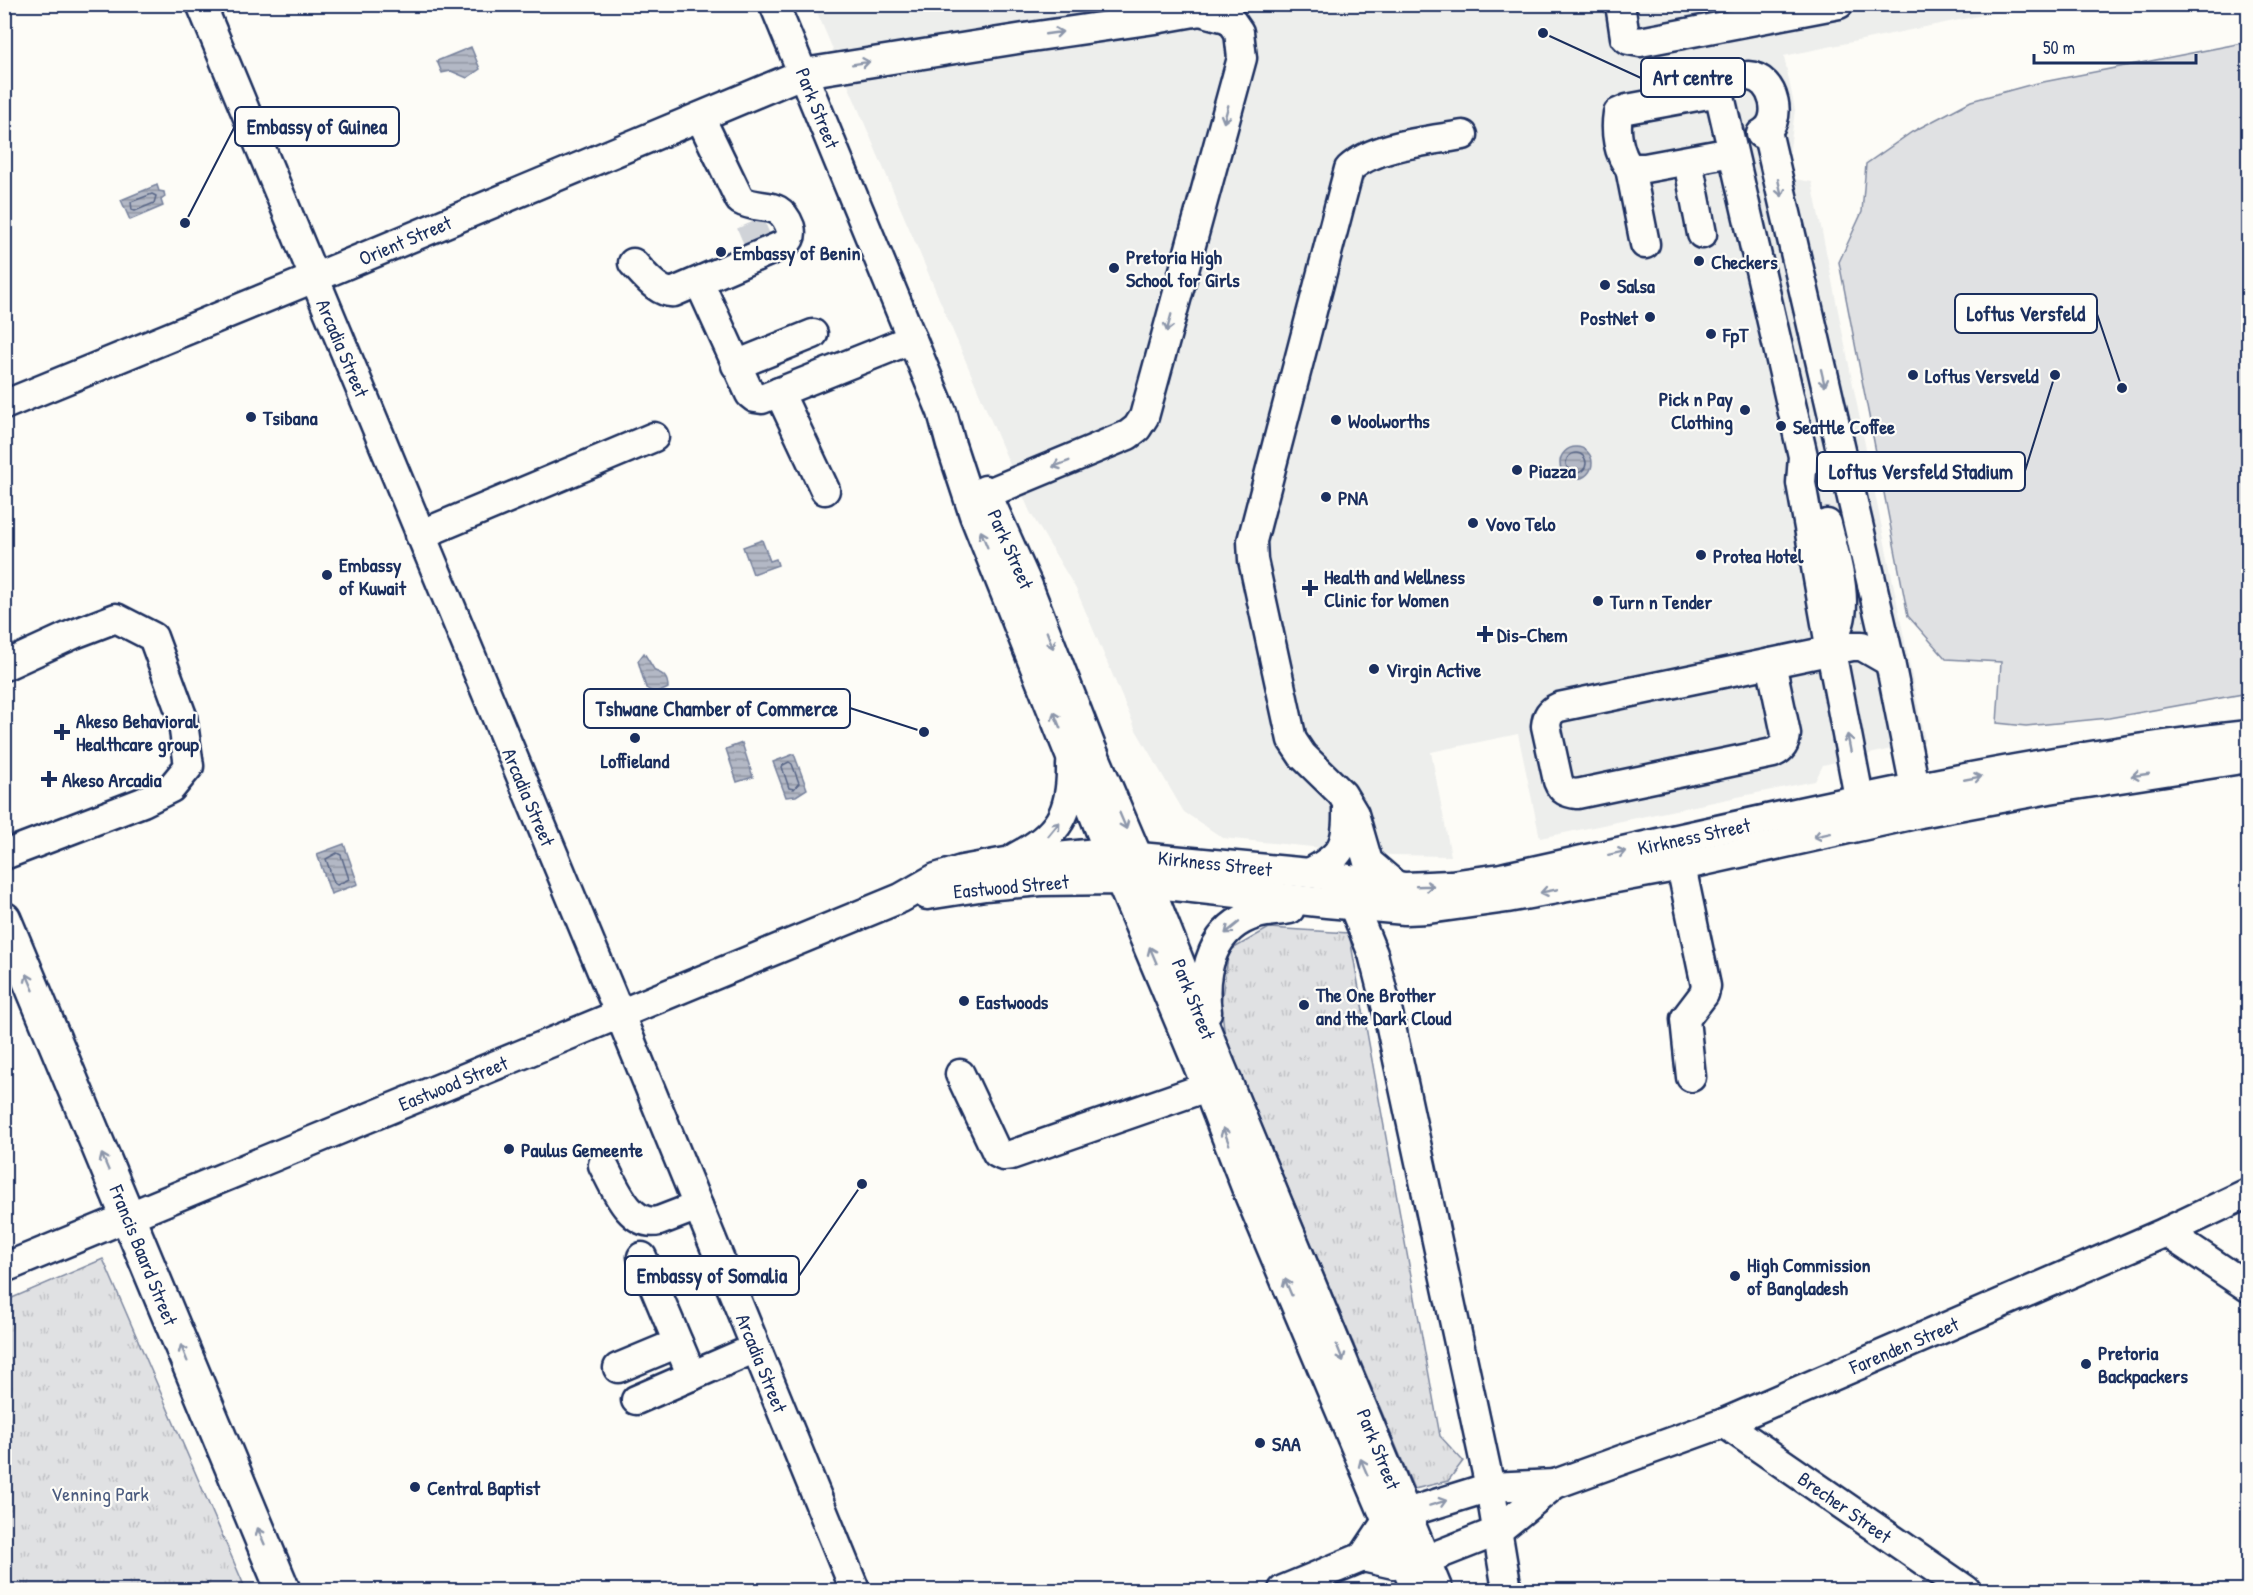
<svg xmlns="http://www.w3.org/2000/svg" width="2253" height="1595" font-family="'Patrick Hand',sans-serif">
<defs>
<pattern id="grass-tufts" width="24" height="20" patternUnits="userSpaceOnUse" patternTransform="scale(1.5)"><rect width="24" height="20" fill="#e0e1e3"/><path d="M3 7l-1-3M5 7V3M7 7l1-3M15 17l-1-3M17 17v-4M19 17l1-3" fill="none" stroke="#c0c1c5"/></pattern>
<pattern id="water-rules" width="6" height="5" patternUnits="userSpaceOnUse" patternTransform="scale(1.5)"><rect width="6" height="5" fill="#b3b8c5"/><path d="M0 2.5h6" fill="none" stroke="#9196a3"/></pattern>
</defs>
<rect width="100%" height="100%" fill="#fdfcf7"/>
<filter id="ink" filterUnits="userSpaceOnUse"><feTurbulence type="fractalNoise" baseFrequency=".0167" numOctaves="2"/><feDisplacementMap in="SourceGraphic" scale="12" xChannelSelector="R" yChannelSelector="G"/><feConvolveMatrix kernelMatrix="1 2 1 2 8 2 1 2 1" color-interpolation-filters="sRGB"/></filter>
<g filter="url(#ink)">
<polygon fill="#edeeec" points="814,5 2032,5 1784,56 1795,110 1789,156 1794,179 1812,182 1925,741 1823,765 1815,781 1540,838 1518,734 1431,752 1451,856 1391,855 1223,838 1184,812 1136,730 1076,589 1030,512"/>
<g fill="url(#grass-tufts)" stroke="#7e88a0" stroke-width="1.5">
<polygon points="1269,928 1349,933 1440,1436 1463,1461 1448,1481 1414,1489 1225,1037 1221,1003 1229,951"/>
<polygon points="103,1259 246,1590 5,1590 5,1301"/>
</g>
<polygon fill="#e0e1e3" stroke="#7e88a0" stroke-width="1.5" points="2248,42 2248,693 2109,718 2026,726 1997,723 2001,662 1946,659 1908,616 1839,262 1862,212 1866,164 1912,132 1971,101 2033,84"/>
<g fill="url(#water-rules)" stroke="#76819c" stroke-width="1.5">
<polygon points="471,47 480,69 467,78 451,71 442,73 437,61"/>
<polygon points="157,185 159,191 164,192 165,197 161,200 163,206 130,220 121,200"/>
<circle cx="1576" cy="463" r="16"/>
<polygon points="762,540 770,561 776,559 778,565 753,574 743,547"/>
<path d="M644,653L655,671C664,674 668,678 668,688C659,693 654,694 646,688L638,661Z"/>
<polygon points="742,743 753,777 737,782 726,749"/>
<polygon points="794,754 807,789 796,796 786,797 773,762"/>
<polygon points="344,844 358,884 331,894 317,854"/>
</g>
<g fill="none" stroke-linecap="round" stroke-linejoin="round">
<g stroke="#586687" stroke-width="1.5">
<polygon points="152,194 156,196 154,203 135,211 132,210 131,202"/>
<circle cx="1576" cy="463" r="10"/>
<polygon points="789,762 792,764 799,783 794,789 789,788 782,767 783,765"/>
<polygon points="337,853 341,855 349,879 337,885 334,883 326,859"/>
</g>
<polyline stroke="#d0d3d8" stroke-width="28" stroke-dasharray="28 14" stroke-linecap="butt" points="750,223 758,242"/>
<g stroke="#1b2f5e" stroke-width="33">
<g id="minor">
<polyline points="201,4 620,1015 855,1590"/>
<polyline points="774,4 942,412 951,445 974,515 1120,880 1207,1087 1247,1190 1416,1590"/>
<polyline points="1620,4 1625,37 1629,40 1640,42 1839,4"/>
<path d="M1748,76C1775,77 1785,123 1761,134"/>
<polyline points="1767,131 1890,662 1919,808"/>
<path d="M1732,152L1645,168H1630C1618,154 1615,132 1618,113L1627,109L1719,92L1803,456L1801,483L1831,651L1863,818"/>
<polyline points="1688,161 1702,234"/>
<polyline points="1630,168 1645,244"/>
<path d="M633,263C644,274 658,294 674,292L785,244C791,239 792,234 790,227C779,198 761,212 740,200L700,117"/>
<polyline points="705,295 750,394 755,398 762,399 912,339"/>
<polyline points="736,365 813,334"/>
<polyline points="779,392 825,490"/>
<polyline points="4,405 314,278 804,73 1024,38 1155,19 1200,11 1230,19 1239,32 1242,58 1144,417 1137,428 1128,435 986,494"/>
<polyline points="985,490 1028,586 1091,747 1137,855 1220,1064 1438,1590"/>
<path d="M1827,524C1834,554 1851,603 1836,631"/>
<polyline points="420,535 654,437"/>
<path d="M1771,663L1786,734C1785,744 1782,749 1773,753L1577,794C1567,793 1562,791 1558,781L1546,726C1547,716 1550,711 1559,707Z"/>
<polyline points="1771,663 1852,646 1862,646 1890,662"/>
<polyline points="4,666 74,634 116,618 153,637 182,716 189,766 171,788 143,802 4,855"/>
<path d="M1016,857C1059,835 1072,812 1071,765"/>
<polyline points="1681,866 1706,986 1704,994 1685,1019 1691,1077"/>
<path d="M1309,873C1342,856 1348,846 1347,808"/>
<path d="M1395,885L1368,862L1354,814L1342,794L1302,755L1292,740L1253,560L1252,541L1349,169C1375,145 1429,141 1463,135"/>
<polyline points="1352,891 1353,905 1373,954 1388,1013 1490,1487 1507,1590"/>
<polyline points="927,895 985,886 1041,881 1120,880 1327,903 1405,910 1428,909 1507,898 1681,866 1920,813 2049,789 2248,758"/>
<path d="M1207,1012C1201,971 1213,926 1257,914C1267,911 1279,911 1290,909"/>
<polyline points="960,1074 997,1153 1003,1156 1011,1155 1207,1087"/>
<path d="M603,1165C614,1185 629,1228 659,1221L698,1206"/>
<polyline points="2166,1232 2248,1287"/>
<polyline points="642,1257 692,1376"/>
<path d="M4,1268L901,898L936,878L962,870L1006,862L1097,853L1309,873L1405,887L1451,885L1501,878C1749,824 1996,762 2248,735"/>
<polyline points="618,1368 678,1343"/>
<polyline points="636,1400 756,1348"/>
<polyline points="1724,1423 1966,1590"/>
<polyline points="1363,1557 1407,1567 1496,1532 1555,1484 1724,1423 2166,1232 2248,1193"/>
<polyline points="1283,1590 1363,1557 1387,1521 1406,1513 1490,1487 1555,1484"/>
</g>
</g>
<g stroke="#1b2f5e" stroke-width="38">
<polyline id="major" points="4,919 283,1590"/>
</g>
<use href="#minor" stroke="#fdfcf7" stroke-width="28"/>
<use href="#major" stroke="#fdfcf7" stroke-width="33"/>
</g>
<defs><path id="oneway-shaft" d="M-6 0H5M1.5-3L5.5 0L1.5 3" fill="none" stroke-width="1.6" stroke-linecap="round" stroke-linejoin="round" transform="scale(1.5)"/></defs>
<g stroke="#8c96aa">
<use href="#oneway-shaft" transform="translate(1054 33) rotate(-8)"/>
<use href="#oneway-shaft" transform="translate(861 63) rotate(-9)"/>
<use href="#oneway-shaft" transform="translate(1226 114) rotate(105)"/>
<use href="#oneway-shaft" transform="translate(1780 188) rotate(77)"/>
<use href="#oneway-shaft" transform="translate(1169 323) rotate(105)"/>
<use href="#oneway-shaft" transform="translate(1823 378) rotate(77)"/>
<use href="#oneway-shaft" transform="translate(1061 464) rotate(159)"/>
<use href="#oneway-shaft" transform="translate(984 539) rotate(-112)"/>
<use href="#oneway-shaft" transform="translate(1050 640) rotate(69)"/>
<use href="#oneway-shaft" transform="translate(1057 720) rotate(-112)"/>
<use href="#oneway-shaft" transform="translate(1849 743) rotate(-101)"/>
<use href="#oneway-shaft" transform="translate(2140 775) rotate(172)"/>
<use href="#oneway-shaft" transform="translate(1973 778) rotate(-11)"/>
<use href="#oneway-shaft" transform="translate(1123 821) rotate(67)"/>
<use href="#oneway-shaft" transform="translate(1054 829) rotate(-51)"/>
<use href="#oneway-shaft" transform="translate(1822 835) rotate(168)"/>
<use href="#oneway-shaft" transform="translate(1617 853) rotate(-12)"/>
<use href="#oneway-shaft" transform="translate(1425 886) rotate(-2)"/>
<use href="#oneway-shaft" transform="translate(1549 891) rotate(169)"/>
<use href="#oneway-shaft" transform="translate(1232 928) rotate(141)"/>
<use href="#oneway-shaft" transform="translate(1153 955) rotate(-113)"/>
<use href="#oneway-shaft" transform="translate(30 982) rotate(-113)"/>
<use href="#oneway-shaft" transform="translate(1226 1136) rotate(-111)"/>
<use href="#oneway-shaft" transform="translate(105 1162) rotate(-113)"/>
<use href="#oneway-shaft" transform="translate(1288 1287) rotate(-113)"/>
<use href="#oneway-shaft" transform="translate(184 1353) rotate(-112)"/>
<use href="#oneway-shaft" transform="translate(1340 1353) rotate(68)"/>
<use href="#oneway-shaft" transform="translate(1364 1467) rotate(-113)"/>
<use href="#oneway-shaft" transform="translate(1438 1503) rotate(-17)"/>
<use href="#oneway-shaft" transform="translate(261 1536) rotate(-113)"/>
</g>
</g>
<g fill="#1b2f5e" stroke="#fdfcf7" stroke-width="2">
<circle cx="721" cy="252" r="6"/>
<circle cx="1699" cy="261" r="6"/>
<circle cx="1114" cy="268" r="6"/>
<circle cx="1605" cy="285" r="6"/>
<circle cx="1650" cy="317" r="6"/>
<circle cx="1711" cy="334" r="6"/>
<circle cx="1913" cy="375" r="6"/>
<circle cx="1745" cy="410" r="6"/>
<circle cx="251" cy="417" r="6"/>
<circle cx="1336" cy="420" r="6"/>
<circle cx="1781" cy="426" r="6"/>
<circle cx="1517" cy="470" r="6"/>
<circle cx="1326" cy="497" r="6"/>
<circle cx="1473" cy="523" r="6"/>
<circle cx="1701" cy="555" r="6"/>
<circle cx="327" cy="575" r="6"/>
<path d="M1307 579h6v6h6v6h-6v6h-6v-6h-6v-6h6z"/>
<circle cx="1598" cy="601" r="6"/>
<path d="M1482 625h6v6h6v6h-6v6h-6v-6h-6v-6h6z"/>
<circle cx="1374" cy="669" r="6"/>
<path d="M59 723h6v6h6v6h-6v6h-6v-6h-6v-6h6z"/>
<circle cx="635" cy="738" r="6"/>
<path d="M46 770h6v6h6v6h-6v6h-6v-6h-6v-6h6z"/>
<circle cx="964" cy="1001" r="6"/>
<circle cx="1304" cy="1005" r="6"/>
<circle cx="509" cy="1149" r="6"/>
<circle cx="1735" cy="1276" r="6"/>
<circle cx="2086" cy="1364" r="6"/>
<circle cx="1260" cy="1443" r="6"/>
<circle cx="415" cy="1487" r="6"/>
</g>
<g text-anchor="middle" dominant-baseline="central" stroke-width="4.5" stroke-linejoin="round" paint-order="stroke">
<g font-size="20" fill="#1b2f5e" stroke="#fdfcf7">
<text transform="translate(818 108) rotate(68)">Park Street</text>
<text transform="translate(405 240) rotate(-23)">Orient Street</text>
<text transform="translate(343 348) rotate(67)">Arcadia Street</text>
<text transform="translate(1011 549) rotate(66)">Park Street</text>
<text transform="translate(529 797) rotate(67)">Arcadia Street</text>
<text transform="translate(1694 836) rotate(-12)">Kirkness Street</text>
<text transform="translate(1215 863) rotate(6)">Kirkness Street</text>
<text transform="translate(1011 886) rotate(-5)">Eastwood Street</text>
<text transform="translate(1194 999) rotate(68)">Park Street</text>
<text transform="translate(453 1083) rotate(-22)">Eastwood Street</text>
<text transform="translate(144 1255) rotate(68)">Francis Baard Street</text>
<text transform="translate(1904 1345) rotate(-23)">Farenden Street</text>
<text transform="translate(762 1363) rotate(68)">Arcadia Street</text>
<text transform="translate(1379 1449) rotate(68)">Park Street</text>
<text transform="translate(1845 1507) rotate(35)">Brecher Street</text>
</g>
<g font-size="20" font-weight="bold" fill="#1b2f5e" stroke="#fdfcf7" text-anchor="start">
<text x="733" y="252">Embassy of Benin</text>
<text x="1126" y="256">Pretoria High<tspan x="1126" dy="23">School for Girls</tspan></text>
<text x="1711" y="261">Checkers</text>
<text x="1617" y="285">Salsa</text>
<text x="1638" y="317" text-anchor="end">PostNet</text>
<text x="1723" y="334">FpT</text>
<text x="1925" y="375">Loftus Versveld</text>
<text x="1733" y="398" text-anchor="end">Pick n Pay<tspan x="1733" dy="23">Clothing</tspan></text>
<text x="263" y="417">Tsibana</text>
<text x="1348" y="420">Woolworths</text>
<text x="1793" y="426">Seattle Coffee</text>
<text x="1529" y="470">Piazza</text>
<text x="1338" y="497">PNA</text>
<text x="1485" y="523">Vovo Telo</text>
<text x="1713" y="555">Protea Hotel</text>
<text x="339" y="564">Embassy<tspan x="339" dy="23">of Kuwait</tspan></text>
<text x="1324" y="576">Health and Wellness<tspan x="1324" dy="23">Clinic for Women</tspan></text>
<text x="1610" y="601">Turn n Tender</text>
<text x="1497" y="634">Dis-Chem</text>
<text x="1386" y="669">Virgin Active</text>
<text x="76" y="720">Akeso Behavioral<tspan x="76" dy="23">Healthcare group</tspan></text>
<text x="635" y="760" text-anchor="middle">Loffieland</text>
<text x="62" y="779">Akeso Arcadia</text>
<text x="1316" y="994">The One Brother<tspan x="1316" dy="23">and the Dark Cloud</tspan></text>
<text x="976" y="1001">Eastwoods</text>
<text x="521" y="1149">Paulus Gemeente</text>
<text x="1747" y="1264">High Commission<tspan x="1747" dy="23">of Bangladesh</tspan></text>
<text x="2098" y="1352">Pretoria<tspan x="2098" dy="23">Backpackers</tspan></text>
<text x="1272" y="1443">SAA</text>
<text x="427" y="1487">Central Baptist</text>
</g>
<g font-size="20" fill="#4c5c7f" stroke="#fdfcf7">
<text x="100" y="1493">Venning Park</text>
</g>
</g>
<path fill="none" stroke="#1b2f5e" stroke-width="2" d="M1543 33L1641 78M185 223L235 126M2122 388L2097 314M2055 375L2025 471M924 732L850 708M862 1184L799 1276"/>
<g fill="#1b2f5e" stroke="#fdfcf7" stroke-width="2">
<circle cx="1543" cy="33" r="6"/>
<circle cx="185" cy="223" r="6"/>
<circle cx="2122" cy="388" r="6"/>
<circle cx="2055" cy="375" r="6"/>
<circle cx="924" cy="732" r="6"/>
<circle cx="862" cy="1184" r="6"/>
</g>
<g fill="#fdfcf7" stroke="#1b2f5e" stroke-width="2">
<rect x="1641" y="58" width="104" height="39" rx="6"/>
<rect x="235" y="107" width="164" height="39" rx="6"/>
<rect x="1955" y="294" width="142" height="39" rx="6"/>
<rect x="1817" y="452" width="208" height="39" rx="6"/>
<rect x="584" y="689" width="266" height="39" rx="6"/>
<rect x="625" y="1256" width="174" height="39" rx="6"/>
</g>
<g font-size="21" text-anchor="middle" font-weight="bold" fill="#1b2f5e">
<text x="1693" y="85">Art centre</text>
<text x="317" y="134">Embassy of Guinea</text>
<text x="2026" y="321">Loftus Versfeld</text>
<text x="1921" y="479">Loftus Versfeld Stadium</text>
<text x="717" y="716">Tshwane Chamber of Commerce</text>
<text x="712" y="1283">Embassy of Somalia</text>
</g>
<rect width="2253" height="1595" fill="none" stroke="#fdfcf7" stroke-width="24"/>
<rect x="12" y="12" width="2229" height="1571" fill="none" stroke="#1b2f5e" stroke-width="2" filter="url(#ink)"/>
<path d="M2034 54v9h162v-9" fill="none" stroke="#1b2f5e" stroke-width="3"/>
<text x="2043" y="54" font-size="18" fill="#1b2f5e" stroke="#fdfcf7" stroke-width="4.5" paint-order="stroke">50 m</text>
</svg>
